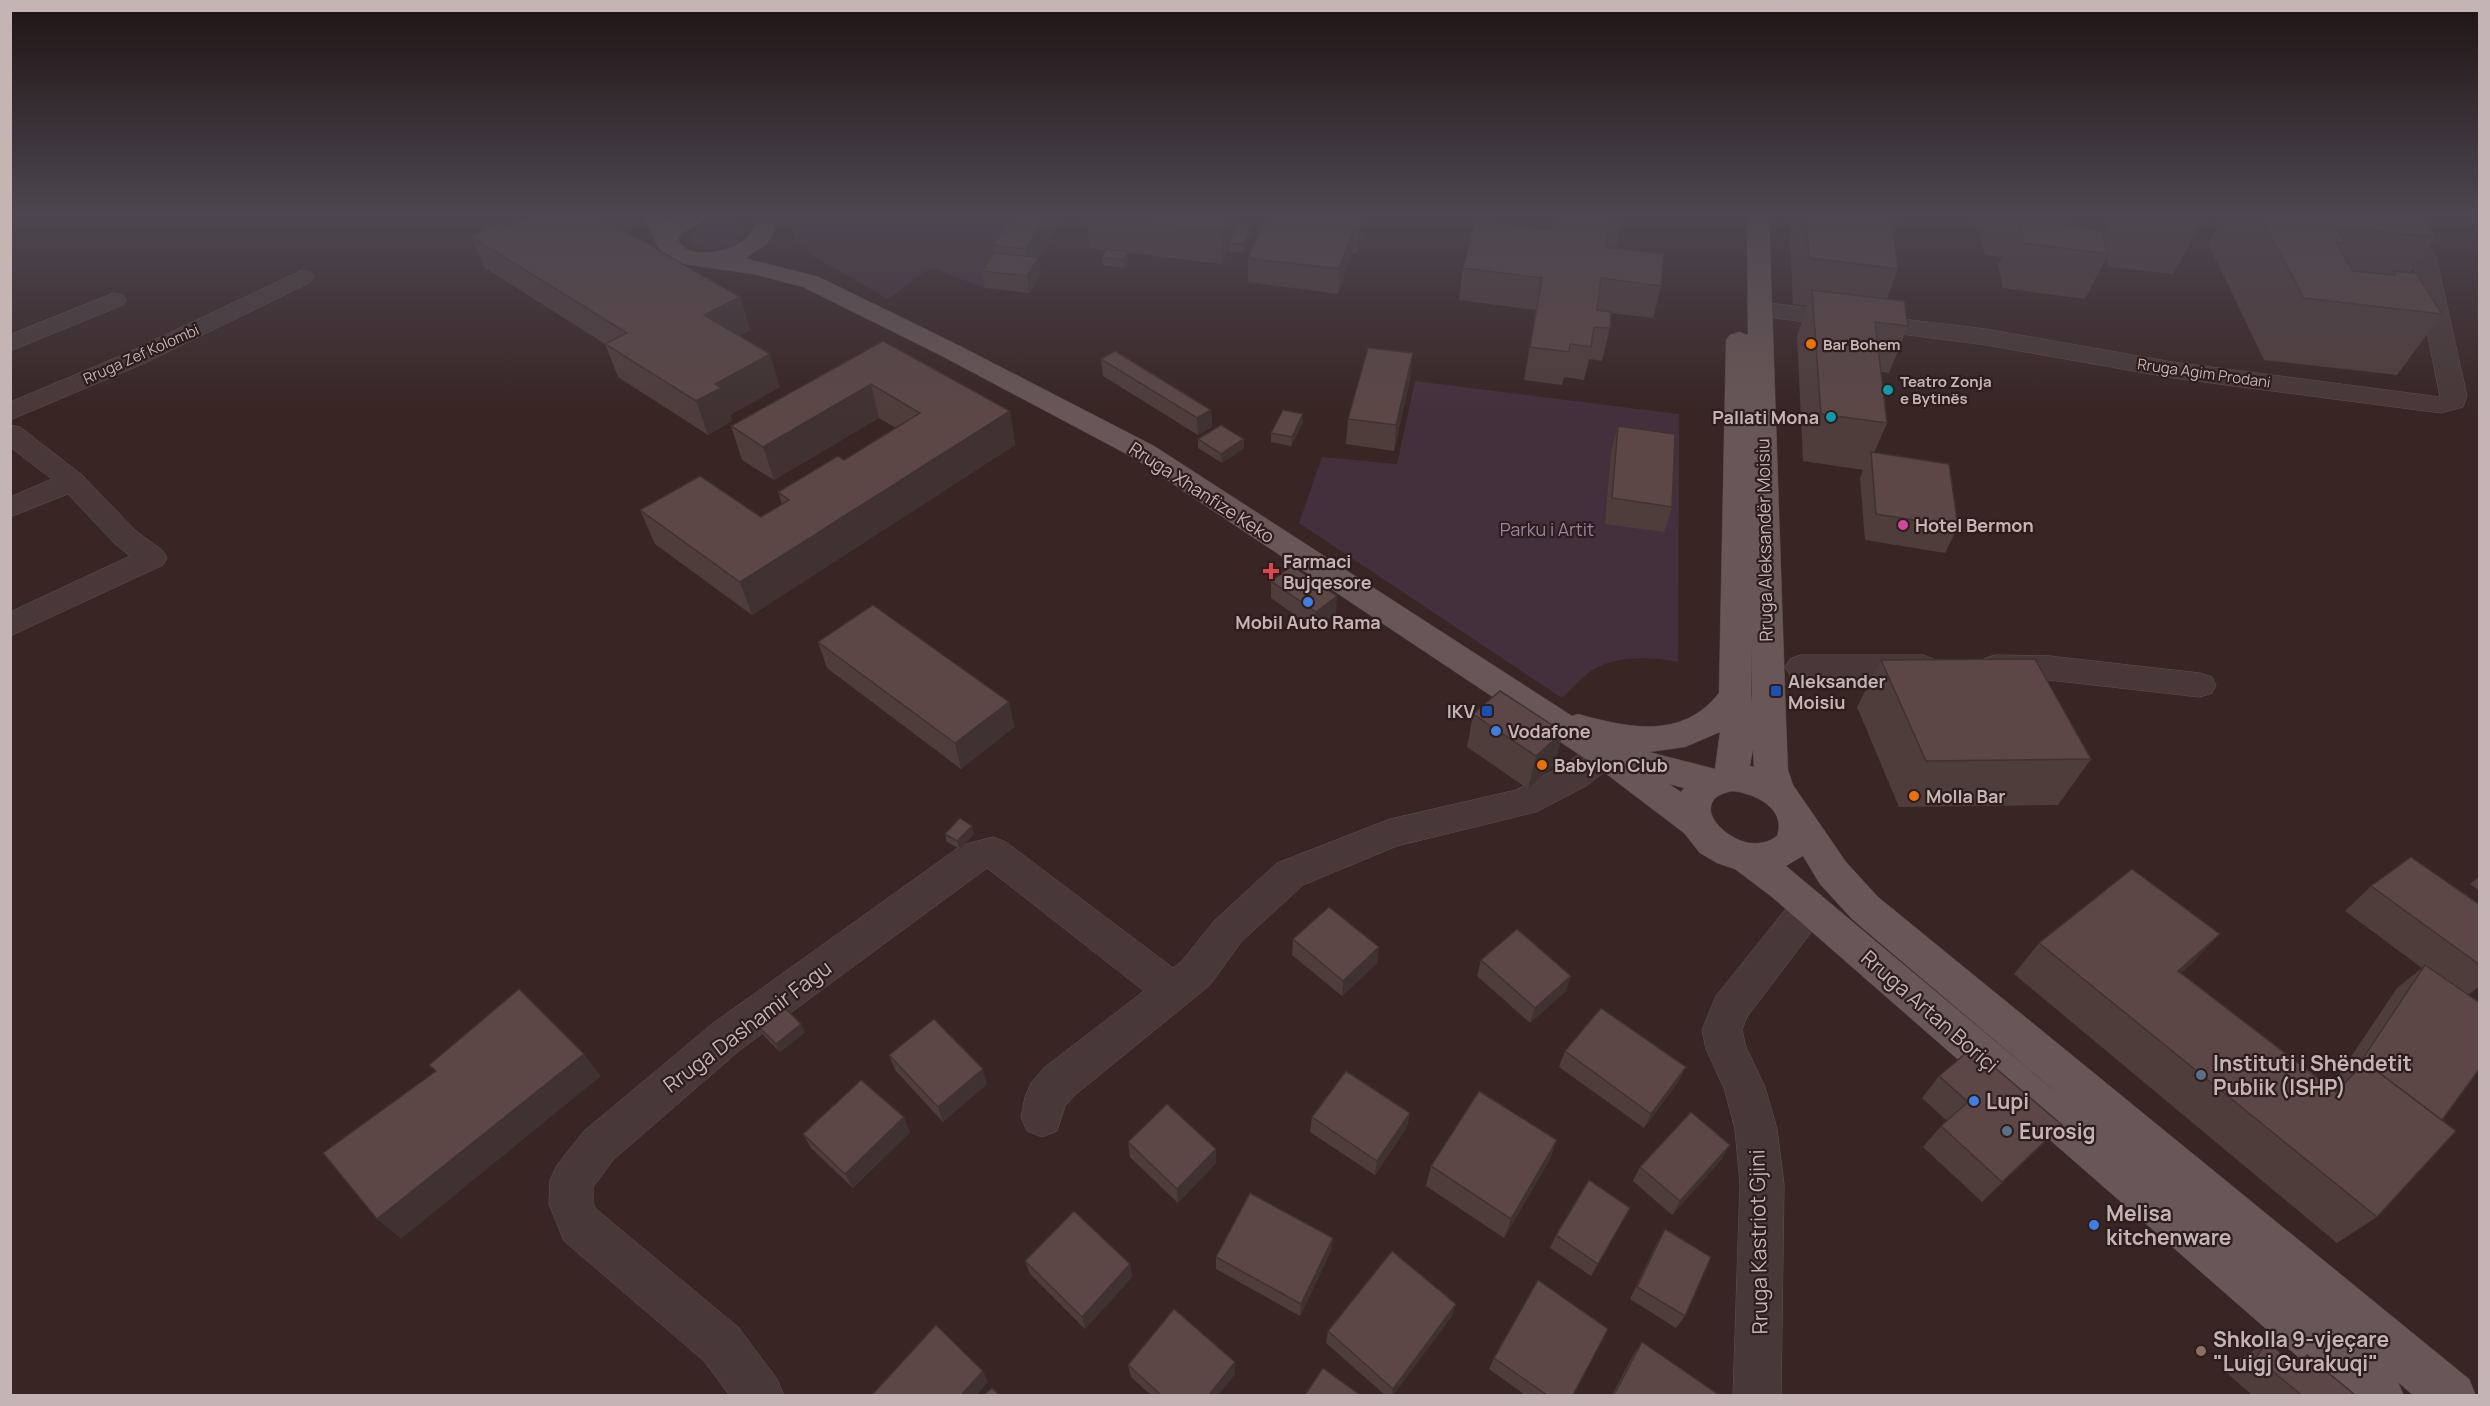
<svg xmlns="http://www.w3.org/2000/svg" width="2490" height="1406" font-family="Manrope,sans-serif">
<rect width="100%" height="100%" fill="#382524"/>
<g fill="#44303c">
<path d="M797,215H1032L985,288L931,268L888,299L813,256C797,242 786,236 797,215Z"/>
<path d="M717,221L734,222L745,228L744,237C732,249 702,256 690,240L694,231Z"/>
<path d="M1415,381L1679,414L1678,662C1652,657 1619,655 1594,669C1583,676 1572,689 1562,698L1299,523L1322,457L1397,464Z"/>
</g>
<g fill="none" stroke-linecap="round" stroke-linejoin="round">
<g stroke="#605150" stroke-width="1">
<g id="minor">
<path d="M766,215H791C783,227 771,236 756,233L753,228Z"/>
<polygon points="2387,215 2409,215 2436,257 2467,396 2463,407 2441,413 2173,378 1986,345 1760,316 1751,314 1748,309 1751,304 1760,302 1986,329 2173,362 2440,397 2412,257"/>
<polygon points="303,270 311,272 315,277 311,282 145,363 10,420 10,402 127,353"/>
<polygon points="114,293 123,295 126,300 123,305 10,351 10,335"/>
<polygon points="10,425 20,427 82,475 135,530 163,551 167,558 163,565 10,636 10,612 130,556 115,544 68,494 10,517 10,497 52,479 10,447"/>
<polygon points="1801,655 1923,655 1934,659 1939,667 1934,675 1923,679 1801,679 1790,675 1785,667 1790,659"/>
<polygon points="1995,655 2049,656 2200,673 2212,677 2216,685 2212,693 2200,697 2049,680 1995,679 1984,675 1979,667 1984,659"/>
<polygon points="1604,741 1616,745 1621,754 1616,763 1586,786 1536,812 1397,846 1303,885 1241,942 1210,985 1075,1095 1065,1106 1057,1131 1042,1137 1027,1131 1021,1117 1025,1097 1031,1083 1045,1067 1144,991 987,868 740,1050 614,1159 593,1187 593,1203 596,1209 738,1327 777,1379 784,1396 730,1396 704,1361 564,1241 549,1204 550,1180 557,1165 584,1131 712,1024 962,845 993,837 1006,842 1173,968 1182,961 1215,920 1277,863 1390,819 1516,790 1562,766 1592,745"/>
<polygon points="1809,891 1822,896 1828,907 1822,918 1747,1017 1742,1030 1746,1047 1765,1087 1777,1129 1784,1184 1781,1396 1733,1396 1740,1184 1735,1129 1724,1088 1706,1049 1702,1030 1716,996 1796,896"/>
</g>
</g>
<g stroke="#514241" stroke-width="1">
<path id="major" d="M644,215H666L669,221L678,215H709C701,226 685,226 678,240C688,261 725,252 741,242C748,238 752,231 757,224L765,222L773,224L776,229L767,244L745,258L819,277L960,346L1154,446L1572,716L1578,714C1629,728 1682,740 1719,693L1726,340L1730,335L1739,332L1748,335L1747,215H1769L1786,722L1788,770L1793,785L1846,862L1878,897L2469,1379L2476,1396H2414L2398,1382L2404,1396H2343L1772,897L1735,869L1717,863L1700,853L1684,833L1592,763L1134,458L942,356L803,287L753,274L684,264L666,257L657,245ZM1751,643L1752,703L1751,695ZM1720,732L1715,769L1649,752L1685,747ZM1753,749L1754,767L1750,766ZM1669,784L1684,788L1681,792ZM1732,791C1754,793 1787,808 1777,836C1769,842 1761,844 1750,843C1735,842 1704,821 1712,803C1715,795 1725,793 1732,791ZM1803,856L1820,884L1852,919L2064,1099L1786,866Z"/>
</g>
<use href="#minor" fill="#483938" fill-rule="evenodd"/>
<use href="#major" fill="#685756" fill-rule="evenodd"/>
</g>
<g fill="#4f3d3c">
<polygon points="533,215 633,215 637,227 626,232 740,297 750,330 739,336 780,387 730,415 732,421 708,435 618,377 605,344 485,268 470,236 506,227"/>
<polygon points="1013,215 1039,259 1041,273 1029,293 985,288 982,271 994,253 993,245"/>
<polygon points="1087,215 1235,215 1235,229 1251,234 1243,253 1229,251 1229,249 1222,264 1128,253 1128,261 1124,268 1102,265 1102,257 1105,250 1089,248 1086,217"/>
<polygon points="1553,215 1623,215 1616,248 1661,286 1653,318 1611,313 1610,328 1602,361 1589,359 1584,380 1564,377 1562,385 1524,380 1536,310 1459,300 1463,268 1551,230"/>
<polygon points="1789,215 1899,215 1893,232 1898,269 1887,299 1908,326 1889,373 1881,372 1887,423 1874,453 1958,527 1945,553 1865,540 1860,478 1863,470 1803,461 1797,336 1807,306 1793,304"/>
<polygon points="1973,215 2072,215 2067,225 2102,235 2107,226 2103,215 2206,215 2173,274 2109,267 2106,258 2085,299 2003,288 1998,265 2002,257 1985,255"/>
<polygon points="2224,215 2421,215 2436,237 2411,272 2442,314 2397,375 2264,360 2208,243"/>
<polygon points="1363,217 1361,241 1357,253 1352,253 1338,294 1248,282 1248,258"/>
<polygon points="883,341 1010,411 1015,445 752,615 655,544 640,510 761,517 782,504 778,492 844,460 896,428 879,418 774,480 742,460 731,426"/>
<polygon points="1101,359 1211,410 1212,427 1198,435 1103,376"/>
<polygon points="1410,379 1394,451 1346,444 1348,419"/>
<polygon points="1303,422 1291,446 1271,442 1271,433"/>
<polygon points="1618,426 1672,507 1664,532 1605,524 1611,452"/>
<polygon points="1198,439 1244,448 1222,463 1198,448"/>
<polygon points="1271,581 1336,613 1315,629 1271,598"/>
<polygon points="818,642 1009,702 1014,727 961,769 827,668"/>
<polygon points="1881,660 2091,759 2058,805 1899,807 1857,707"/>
<polygon points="1473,714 1563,732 1554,765 1528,789 1467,747"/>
<polygon points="945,834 974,834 960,849 947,842"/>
<polygon points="2480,876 2480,891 2470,884"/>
<polygon points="2371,886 2480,905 2480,986 2468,995 2377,1217 2337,1243 2014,974 2039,943 2220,934 2190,965 2181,973 2330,1088 2397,988 2422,968 2345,911"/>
<polygon points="1293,939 1379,947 1377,963 1342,996 1292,955"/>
<polygon points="1481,960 1566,991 1530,1023 1477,976"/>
<polygon points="801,1024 805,1032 780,1052 764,1036 760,1028"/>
<polygon points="1565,1051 1686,1067 1678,1082 1644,1128 1559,1067"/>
<polygon points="889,1055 987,1084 943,1122 895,1070"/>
<polygon points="1939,1076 2041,1146 1982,1202 1923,1147 1941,1126 1947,1121 1922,1098"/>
<polygon points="1410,1113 1407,1127 1375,1175 1310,1132 1312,1117"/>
<polygon points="910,1132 853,1188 811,1148 803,1134"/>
<polygon points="1557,1140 1549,1161 1504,1238 1426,1186 1431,1166"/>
<polygon points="1128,1142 1216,1163 1178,1203 1130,1157"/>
<polygon points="1722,1159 1672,1215 1633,1181 1640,1167"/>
<polygon points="1630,1208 1591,1276 1550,1248 1556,1235"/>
<polygon points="1665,1229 1685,1316 1676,1328 1630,1299 1657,1243"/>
<polygon points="1333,1238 1331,1251 1300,1316 1216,1269 1216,1257"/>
<polygon points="1025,1261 1130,1264 1132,1277 1085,1329 1030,1274"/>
<polygon points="1452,1316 1393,1395 1385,1395 1326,1343 1328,1331"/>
<polygon points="1642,1342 1719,1395 1612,1395 1634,1354"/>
<polygon points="2268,1342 2292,1363 2307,1355 2355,1395 2252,1395 2227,1373 2239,1359"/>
<polygon points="1494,1358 1573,1395 1525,1395 1489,1369"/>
<polygon points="1235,1362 1235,1374 1218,1395 1151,1395 1131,1377 1128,1365"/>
</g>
<g fill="#403231">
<polygon points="592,215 633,215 637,227 602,243"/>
<polygon points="1048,215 1066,215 1039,259 1041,273 1029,293 1027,276 1029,273 1026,249"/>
<polygon points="1223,215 1235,215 1235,234 1229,243 1229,249 1222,264 1222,232"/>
<polygon points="1363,217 1361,241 1357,253 1359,229"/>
<polygon points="1251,226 1251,234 1243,253 1243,244"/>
<polygon points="1354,228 1352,253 1338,294 1339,269"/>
<polygon points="1128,252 1128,261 1124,268 1123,260"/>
<polygon points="740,297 750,330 715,348 704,315"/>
<polygon points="1413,353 1410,379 1394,451 1396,425"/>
<polygon points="770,354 780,387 730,415 732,421 708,435 696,401 715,384"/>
<polygon points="871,384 879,418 774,480 763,447"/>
<polygon points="1211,410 1212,427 1198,435 1197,418"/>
<polygon points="1010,411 1015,445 752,615 740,582"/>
<polygon points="1303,414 1303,422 1291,446 1292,437"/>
<polygon points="1244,439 1244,448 1222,463 1221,454"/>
<polygon points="1337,596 1336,613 1315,629 1316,612"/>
<polygon points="1009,702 1014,727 961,769 955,743"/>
<polygon points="1563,732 1554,765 1528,789 1536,756"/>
<polygon points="972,826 974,834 960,849 957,841"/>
<polygon points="2220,934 2190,965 2149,1001 2178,971"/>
<polygon points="1379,947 1377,963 1342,996 1343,981"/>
<polygon points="1571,976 1566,991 1530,1023 1535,1008"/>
<polygon points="801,1024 805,1032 780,1052 776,1044"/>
<polygon points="584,1054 601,1076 401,1239 377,1219"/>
<polygon points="1686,1067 1678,1082 1644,1128 1651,1114"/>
<polygon points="983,1069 987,1084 943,1122 938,1107"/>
<polygon points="1410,1113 1407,1127 1375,1175 1377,1161"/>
<polygon points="904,1117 910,1132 853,1188 845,1174"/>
<polygon points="2062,1125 2041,1146 1982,1202 2002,1182"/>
<polygon points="1557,1140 1549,1161 1504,1238 1511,1219"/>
<polygon points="1730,1145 1722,1159 1672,1215 1680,1201"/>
<polygon points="1216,1149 1216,1163 1178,1203 1177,1189"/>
<polygon points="1333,1238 1331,1251 1300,1316 1301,1304"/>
<polygon points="1130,1264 1132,1277 1085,1329 1082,1317"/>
<polygon points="1456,1304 1452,1316 1393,1395 1391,1395 1393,1389"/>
<polygon points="1235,1362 1235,1374 1218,1395 1209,1395"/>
<polygon points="983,1371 988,1382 977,1395 961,1395"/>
</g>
<g fill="#5c4746" stroke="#403231" stroke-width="1.5">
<polygon points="533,215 597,215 740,297 704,315 770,354 715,384 721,388 696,401 605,344 627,333 470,236 498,223 506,227"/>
<polygon points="1013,215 1048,215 1026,249 993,245"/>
<polygon points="1087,215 1229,215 1222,232 1086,217"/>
<polygon points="1267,215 1343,215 1363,217 1359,229 1354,228 1339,269 1248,258"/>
<polygon points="1553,215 1610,215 1606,247 1664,254 1661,286 1601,278 1597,310 1611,312 1610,328 1594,327 1591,347 1570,344 1569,352 1530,347 1542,278 1463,268 1475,221 1551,230"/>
<polygon points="1806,215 1891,215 1898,269 1809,258"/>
<polygon points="2259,215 2421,215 2436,237 2335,227 2345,243 2336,242 2353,271 2396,275 2393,271 2416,273 2442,314 2304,298"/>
<polygon points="2018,220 2101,230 2108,254 2024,243"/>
<polygon points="1237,224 1251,226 1243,244 1229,243"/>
<polygon points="1106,249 1128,252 1123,260 1102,257"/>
<polygon points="994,253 1039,257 1027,276 982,271"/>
<polygon points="1812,290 1904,301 1908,326 1875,322 1887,423 1821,414"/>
<polygon points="883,341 1010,411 740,582 640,510 700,476 761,517 789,500 778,492 838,456 844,460 920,413 871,384 763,447 731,426"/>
<polygon points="1368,348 1413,353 1396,425 1348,419"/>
<polygon points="1115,351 1211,410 1197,418 1101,359"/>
<polygon points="1283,410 1303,414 1292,437 1271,433"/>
<polygon points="1221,425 1244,439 1221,454 1198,439"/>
<polygon points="1618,426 1675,434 1672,507 1612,498"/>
<polygon points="1871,452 1949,464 1958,527 1876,514"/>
<polygon points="1292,566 1337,596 1316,612 1271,581"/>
<polygon points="873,605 1009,702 955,743 818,642"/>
<polygon points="2035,659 2091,759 1926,761 1881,660"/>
<polygon points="1500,691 1563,732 1536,756 1473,714"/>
<polygon points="960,818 972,826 957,841 945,834"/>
<polygon points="2411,857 2480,905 2480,965 2371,886"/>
<polygon points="2132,869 2220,934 2178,971 2336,1092 2365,1062 2456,1131 2377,1217 2039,943"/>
<polygon points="1329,907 1379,947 1343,981 1293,939"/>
<polygon points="1517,929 1571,976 1535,1008 1481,960"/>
<polygon points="2425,965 2480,1003 2480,1068 2442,1120 2365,1062 2356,1069"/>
<polygon points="519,989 584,1054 377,1219 323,1153 436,1071 429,1065"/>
<polygon points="785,1008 801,1024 776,1044 760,1028"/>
<polygon points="1601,1008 1686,1067 1651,1114 1565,1051"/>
<polygon points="934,1019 983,1069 938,1107 889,1055"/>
<polygon points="1972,1048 2062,1125 2002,1182 1941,1126 1968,1102 1939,1076"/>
<polygon points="1346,1071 1410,1113 1377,1161 1312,1117"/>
<polygon points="861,1080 904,1117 845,1174 803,1134"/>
<polygon points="1479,1091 1557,1140 1511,1219 1431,1166"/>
<polygon points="1167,1104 1216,1149 1177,1189 1128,1142"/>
<polygon points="1691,1112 1730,1145 1680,1201 1640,1167"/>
<polygon points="1589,1180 1630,1208 1598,1264 1556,1235"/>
<polygon points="1250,1193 1333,1238 1301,1304 1216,1257"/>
<polygon points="1074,1211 1130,1264 1082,1317 1025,1261"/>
<polygon points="1665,1229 1711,1257 1685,1316 1637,1287"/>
<polygon points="1392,1251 1456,1304 1393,1389 1328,1331"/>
<polygon points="1538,1280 1608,1329 1573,1395 1547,1395 1494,1358"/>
<polygon points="1174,1309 1235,1362 1209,1395 1161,1395 1128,1365"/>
<polygon points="936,1325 983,1371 961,1395 872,1395"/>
<polygon points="1642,1342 1719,1395 1614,1395"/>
<polygon points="2268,1342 2297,1367 2307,1355 2355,1395 2299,1395 2300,1394 2256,1357"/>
<polygon points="1323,1368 1360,1395 1305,1395"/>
<polygon points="992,1388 999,1395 984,1395"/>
</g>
<linearGradient id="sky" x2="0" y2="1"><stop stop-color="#1f1414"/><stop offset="0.52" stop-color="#4d4650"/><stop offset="1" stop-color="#4d4650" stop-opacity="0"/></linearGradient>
<rect width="2490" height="412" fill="url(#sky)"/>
<g fill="#e8710a" stroke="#2d1e1d" stroke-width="2">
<circle cx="1811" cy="344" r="6"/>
<circle cx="1542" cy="765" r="6"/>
<circle cx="1914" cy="796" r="6"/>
</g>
<g fill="#0f9aa8" stroke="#2d1e1d" stroke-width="2">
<circle cx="1888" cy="390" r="6"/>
<circle cx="1831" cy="417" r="6"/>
</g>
<circle fill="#d1479c" stroke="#2d1e1d" stroke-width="2" cx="1903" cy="525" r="6"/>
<path fill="#e0444e" stroke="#2d1e1d" stroke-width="2" d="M1268 562h6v6h6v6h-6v6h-6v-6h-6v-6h6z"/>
<g fill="#3f7fe0" stroke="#2d1e1d" stroke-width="2">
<circle cx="1308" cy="602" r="6"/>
<circle cx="1496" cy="731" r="6"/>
<circle cx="1974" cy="1101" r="6"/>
<circle cx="2094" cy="1225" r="6"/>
</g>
<g fill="#1a4fb4" stroke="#2d1e1d" stroke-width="2">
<rect x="1770" y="685" width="12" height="12" rx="3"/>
<rect x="1481" y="705" width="12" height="12" rx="3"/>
</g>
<g fill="#5c6f8a" stroke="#2d1e1d" stroke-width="2">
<circle cx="2201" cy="1075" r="6"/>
<circle cx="2007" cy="1131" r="6"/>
</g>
<circle fill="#8d6e63" stroke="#2d1e1d" stroke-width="2" cx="2201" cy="1351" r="6"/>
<g text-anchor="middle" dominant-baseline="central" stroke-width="4.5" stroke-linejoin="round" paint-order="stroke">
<g font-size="15" font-weight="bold" fill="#c4b4b3" stroke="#2d1e1d" text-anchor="start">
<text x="1823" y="344">Bar Bohem</text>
<text x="1900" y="381">Teatro Zonja<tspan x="1900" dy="17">e Bytinës</tspan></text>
</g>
<g font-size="15" fill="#c4b4b3" stroke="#2d1e1d">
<text transform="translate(141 354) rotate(-24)">Rruga Zef Kolombi</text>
<text transform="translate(2204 373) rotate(8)">Rruga Agim Prodani</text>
</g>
<g font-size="18" font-weight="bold" fill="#c4b4b3" stroke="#2d1e1d" text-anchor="start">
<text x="1819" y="417" text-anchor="end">Pallati Mona</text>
<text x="1915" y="525">Hotel Bermon</text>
<text x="1283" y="561">Farmaci<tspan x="1283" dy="21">Bujqesore</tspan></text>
<text x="1308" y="622" text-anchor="middle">Mobil Auto Rama</text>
<text x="1788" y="681">Aleksander<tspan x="1788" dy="21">Moisiu</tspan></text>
<text x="1475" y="711" text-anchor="end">IKV</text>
<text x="1508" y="731">Vodafone</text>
<text x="1554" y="765">Babylon Club</text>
<text x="1926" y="796">Molla Bar</text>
</g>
<g font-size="18" fill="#c4b4b3" stroke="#2d1e1d">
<text transform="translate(1202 492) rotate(33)">Rruga Xhanfize Keko</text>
<text transform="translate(1764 540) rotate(-91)">Rruga Aleksandër Moisiu</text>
</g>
<g font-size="18" fill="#9982a3" stroke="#2d1e1d">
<text x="1547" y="529">Parku i Artit</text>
</g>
<g font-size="21" fill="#c4b4b3" stroke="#2d1e1d">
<text transform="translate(1930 1011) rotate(41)">Rruga Artan Boriçi</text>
<text transform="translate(747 1026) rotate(-37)">Rruga Dashamir Fagu</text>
<text transform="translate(1758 1242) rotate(-91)">Rruga Kastriot Gjini</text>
</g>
<g font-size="21" font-weight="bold" fill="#c4b4b3" stroke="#2d1e1d" text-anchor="start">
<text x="2213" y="1063">Instituti i Shëndetit<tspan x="2213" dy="24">Publik (ISHP)</tspan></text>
<text x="1986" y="1101">Lupi</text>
<text x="2019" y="1131">Eurosig</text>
<text x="2106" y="1213">Melisa<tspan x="2106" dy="24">kitchenware</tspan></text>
<text x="2213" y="1339">Shkolla 9-vjeçare<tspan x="2213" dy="24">"Luigj Gurakuqi"</tspan></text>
</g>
</g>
<rect width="2490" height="1406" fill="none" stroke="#c4b4b3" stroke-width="24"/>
</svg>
